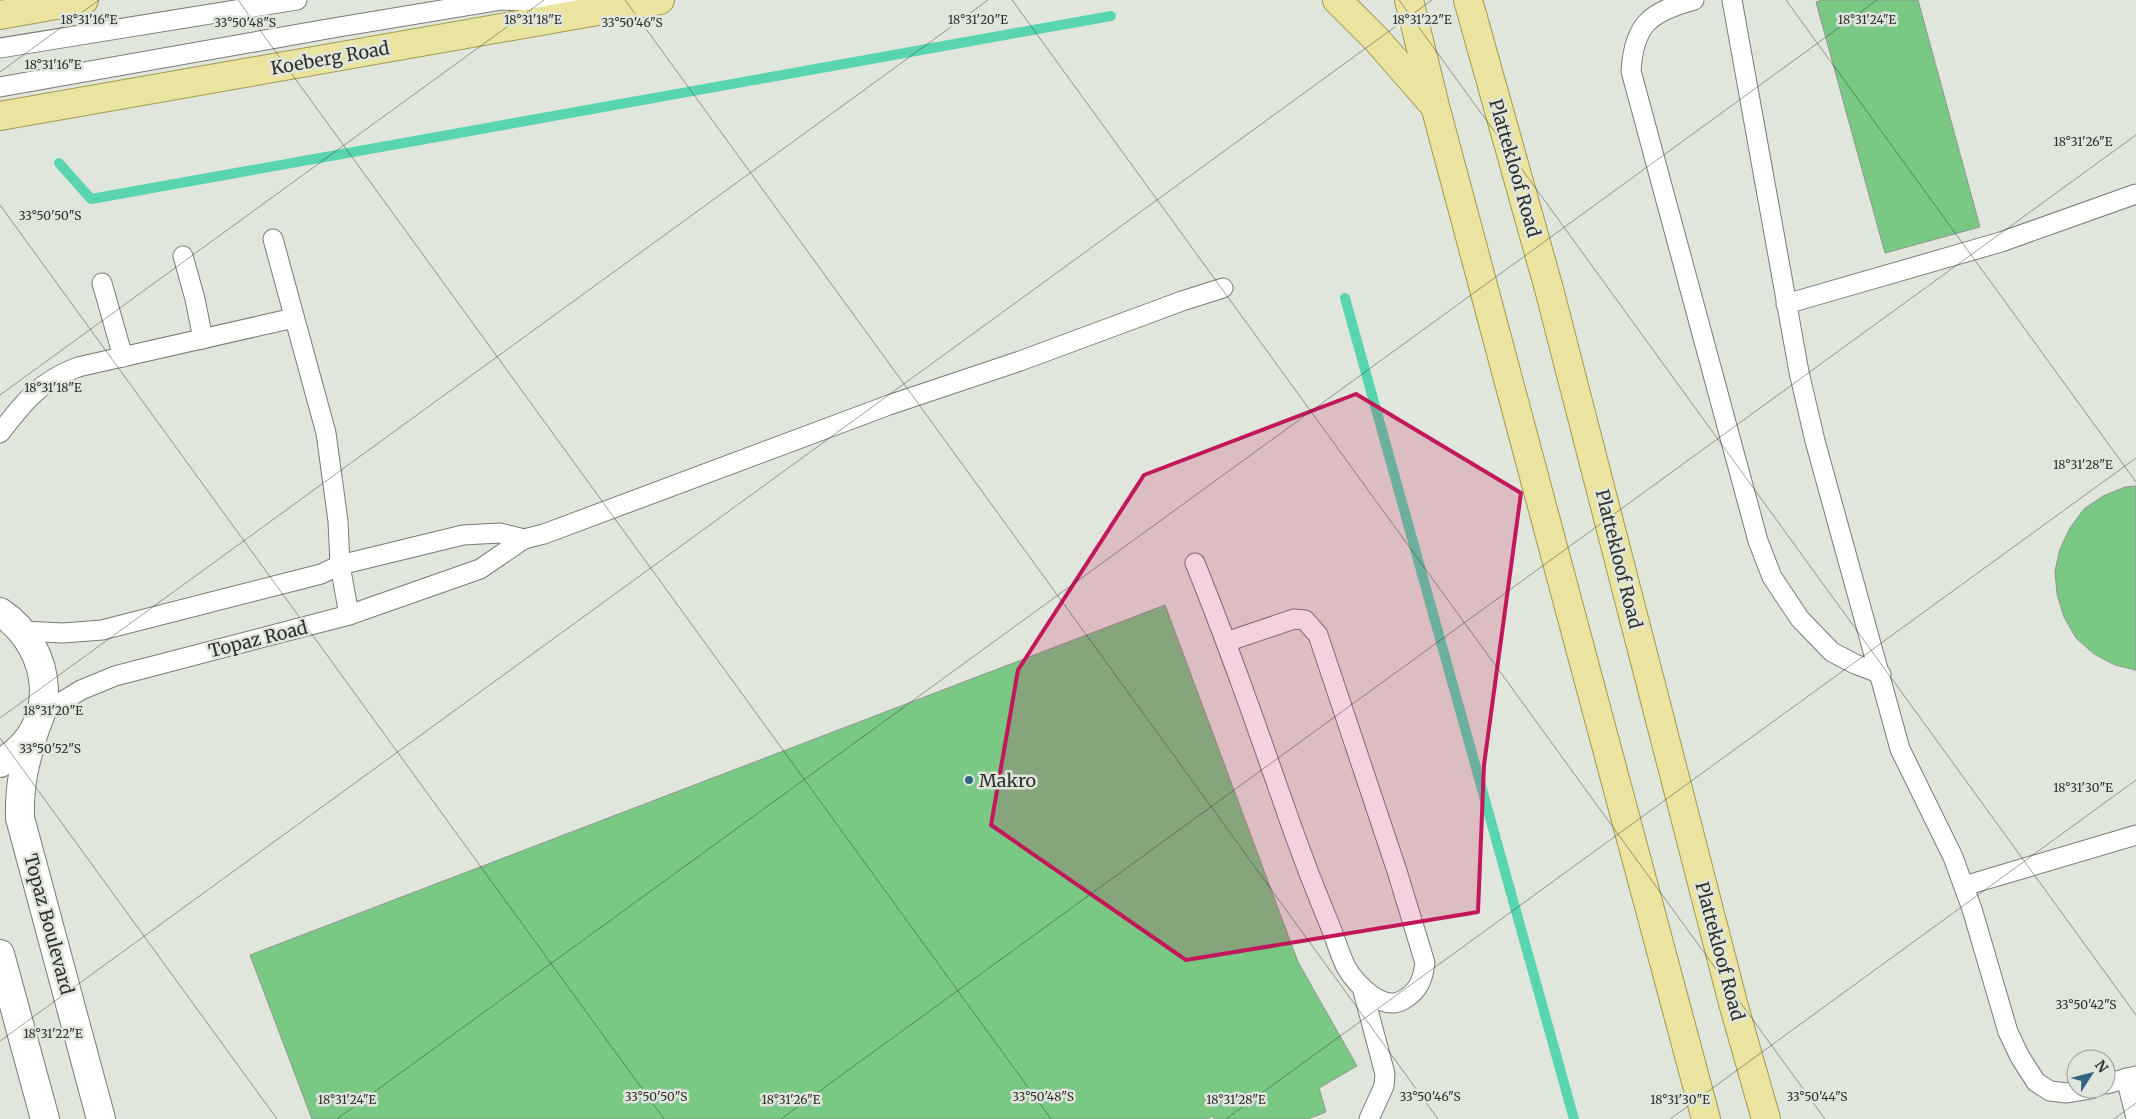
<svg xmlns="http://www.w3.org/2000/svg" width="2136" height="1119" font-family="Merriweather,serif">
<rect width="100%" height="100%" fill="#e1e6dc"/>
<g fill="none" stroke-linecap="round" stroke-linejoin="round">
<g stroke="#58d5af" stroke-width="10">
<polyline points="59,163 91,199 1111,16"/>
<polyline points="1345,298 1574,1119"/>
</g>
</g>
<g fill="#79c985" stroke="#8e968f">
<polygon points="1822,0 1918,0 1980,227 1885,253 1816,2"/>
<polygon points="2136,486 2136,670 2115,665 2094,654 2076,638 2064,617 2057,594 2055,571 2060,549 2070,528 2084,509 2103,496 2125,487"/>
<polygon points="1165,605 1298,962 1357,1066 1319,1088 1326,1112 1308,1119 1214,1119 1213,1116 1207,1119 312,1119 250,955"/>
</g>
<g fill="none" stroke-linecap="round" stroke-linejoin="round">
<g stroke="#797c74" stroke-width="21">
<g id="lane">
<path d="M1694,0C1650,12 1634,24 1631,71L1758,541L1772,577L1800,619L1832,652L1855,664L1881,674"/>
<polyline points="1732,0 1799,372 1815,441 1900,749 1953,857 1972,909 2008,1032 2020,1057 2036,1082 2050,1091 2067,1093 2091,1089"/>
<polyline points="0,48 297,0"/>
<polyline points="0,87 333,28 502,0 592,3"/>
<polyline points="273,239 326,433 338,521 340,565 349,615"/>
<polyline points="183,256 195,299 203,339"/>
<polyline points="102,283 123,357"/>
<polyline points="1786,304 2001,242 2136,194"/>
<path d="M0,433C24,402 40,381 78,367L294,318"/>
<path d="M1195,563C1229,647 1259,733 1289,819C1302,856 1316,892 1331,928C1336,941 1340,955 1346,967C1356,984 1382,1012 1403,1000C1419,991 1423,979 1425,963L1397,871L1318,635L1305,620L1294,619L1226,642"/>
<polyline points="23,631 63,633 102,630 321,574 340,565 463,535 500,533 524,539"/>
<polyline points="40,715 81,690 115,676 349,615 480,569 524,539 544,534 889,405 1020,361 1182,301 1223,288"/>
<polyline points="1964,886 2136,835"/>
<polyline points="1362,987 1385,1074 1384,1086 1369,1119"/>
<polyline points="2126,1078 2136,1118"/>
<polyline points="2106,1084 2136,1076"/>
</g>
</g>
<g stroke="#797c74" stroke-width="30">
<g id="street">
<path d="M0,612C55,649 62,729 0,763"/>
<path d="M35,729C25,762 19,783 20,818L101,1119"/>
<polyline points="0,954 45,1119"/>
</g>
</g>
<g stroke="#a0994e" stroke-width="30">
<g id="primary">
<polyline points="1337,0 1377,40 1432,103"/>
<polyline points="1409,0 1435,106 1706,1119"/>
<polyline points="1468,0 1549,289 1733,1003 1766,1119"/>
<polyline points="0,15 84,0"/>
<polyline points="0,116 660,0"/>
</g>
</g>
<use href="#lane" stroke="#fff" stroke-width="19"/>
<use href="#street" stroke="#fff" stroke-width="28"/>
<use href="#primary" stroke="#ebe4a0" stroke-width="28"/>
</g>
<path fill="#c2185b" fill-opacity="0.2" stroke="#c2185b" stroke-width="4" stroke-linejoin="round" d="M1356,394L1521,493L1484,765L1478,912L1186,960L991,825L1018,670L1144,475Z"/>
<path fill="none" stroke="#2e302c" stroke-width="1" stroke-opacity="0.45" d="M238,0L1051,1119M625,0L1438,1119M1012,0L1825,1119M1399,0L2136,1015M1786,0L2136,482M0,72L99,0M0,205L664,1119M0,395L544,0M0,718L988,0M0,738L277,1119M0,1041L1432,0M337,1119L1877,0M781,1119L2136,135M1226,1119L2136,458M1670,1119L2136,780M2114,1119L2136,1103"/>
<circle fill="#336583" stroke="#e1e6dc" stroke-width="2" cx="969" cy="780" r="5"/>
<g text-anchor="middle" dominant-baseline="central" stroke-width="5" stroke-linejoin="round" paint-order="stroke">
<g font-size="18" fill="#2e302c" stroke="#e1e6dc">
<text transform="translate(330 58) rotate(-10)">Koeberg Road</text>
<text transform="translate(1515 168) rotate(74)">Plattekloof Road</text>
<text transform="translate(1619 559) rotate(76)">Plattekloof Road</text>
<text transform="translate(258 639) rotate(-14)">Topaz Road</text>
<text transform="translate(49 924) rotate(75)">Topaz Boulevard</text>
<text transform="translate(1720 951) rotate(75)">Plattekloof Road</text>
</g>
<g font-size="18" fill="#2e302c" stroke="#e1e6dc" text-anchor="start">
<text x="979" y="780">Makro</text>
</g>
</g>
<g font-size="12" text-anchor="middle" fill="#2e302c" stroke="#e1e6dc" stroke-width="5" stroke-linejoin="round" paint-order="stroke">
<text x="89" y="24">18°31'16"E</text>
<text x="978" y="24">18°31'20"E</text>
<text x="533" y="24">18°31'18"E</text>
<text x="1867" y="24">18°31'24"E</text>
<text x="1422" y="24">18°31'22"E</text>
<text x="245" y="27">33°50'48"S</text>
<text x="632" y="27">33°50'46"S</text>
<text x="53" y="69">18°31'16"E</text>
<text x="2083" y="146">18°31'26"E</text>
<text x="50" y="220">33°50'50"S</text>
<text x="53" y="392">18°31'18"E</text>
<text x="2083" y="469">18°31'28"E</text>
<text x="53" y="715">18°31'20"E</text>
<text x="50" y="753">33°50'52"S</text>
<text x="2083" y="792">18°31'30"E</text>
<text x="2086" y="1009">33°50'42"S</text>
<text x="53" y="1038">18°31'22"E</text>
<text x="656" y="1101">33°50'50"S</text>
<text x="1043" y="1101">33°50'48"S</text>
<text x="1430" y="1101">33°50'46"S</text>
<text x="1817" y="1101">33°50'44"S</text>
<text x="347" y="1104">18°31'24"E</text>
<text x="791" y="1104">18°31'26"E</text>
<text x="1236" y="1104">18°31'28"E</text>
<text x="1680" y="1104">18°31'30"E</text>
</g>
<g transform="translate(2091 1074) rotate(54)"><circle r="24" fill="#e1e6dc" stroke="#999d96"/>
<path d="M0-4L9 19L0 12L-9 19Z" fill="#336583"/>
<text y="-8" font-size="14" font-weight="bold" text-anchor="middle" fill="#2e302c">N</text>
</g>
</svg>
